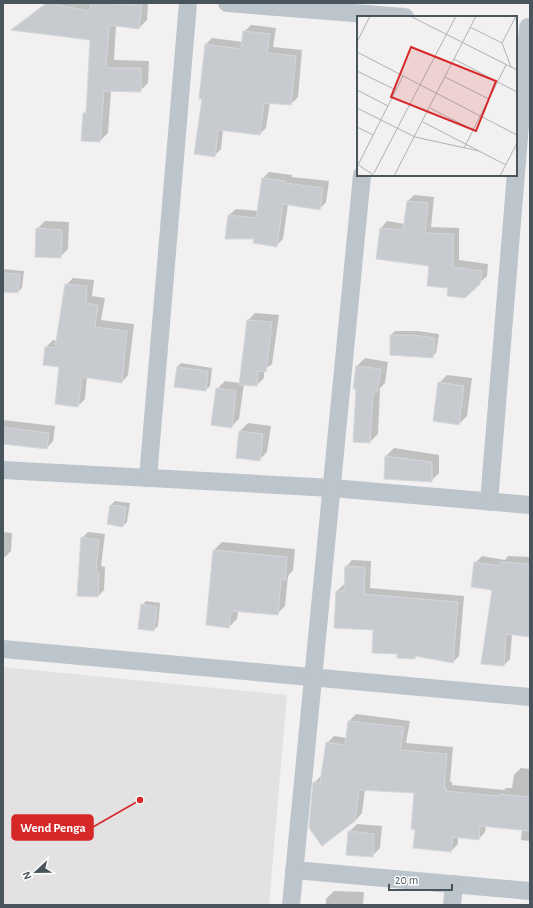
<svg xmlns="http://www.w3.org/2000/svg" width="533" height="908" font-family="'Alegreya Sans',sans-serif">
<rect width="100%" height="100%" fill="#f2f0f0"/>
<polygon fill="#e3e1e1" points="3,667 287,695 269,905 3,905"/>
<g fill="#0003">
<polygon points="46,3 148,3 147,20 139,28 116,25 114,60 149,61 148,83 140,91 111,90 108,133 100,141 84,113 87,110 91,39 13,29"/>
<polygon points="251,25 276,28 273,47 302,50 298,97 291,104 270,102 266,128 260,134 223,130 221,149 214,156 203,99 206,44 212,38 243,42 244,32"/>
<polygon points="269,172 292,175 292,177 329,181 326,202 320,209 288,204 283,239 276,246 255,238 229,215 236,209 258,211 263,178"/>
<polygon points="414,195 434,197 431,227 459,228 459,260 488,264 487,276 479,283 449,287 430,265 377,258 381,228 387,221 405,224 408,201"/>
<polygon points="45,221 69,222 68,249 60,257 37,229"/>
<polygon points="3,269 24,271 22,288 18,292 3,291"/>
<polygon points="73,278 94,280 92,296 105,298 101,320 134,324 128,375 122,382 87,376 85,399 78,406 60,366 46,347 53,340 57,341 66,285"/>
<polygon points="255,313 279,315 272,364 264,370 264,378 257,385 244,384 239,419 231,427 217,389 225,381 240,383 248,320"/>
<polygon points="395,331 418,331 439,334 436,353 432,357 391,335"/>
<polygon points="365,358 388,362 385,383 380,388 378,434 370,442 358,388 354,388 357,366"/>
<polygon points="181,363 212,368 210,386 206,390 177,367"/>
<polygon points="447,375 472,378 467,416 459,424 439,383"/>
<polygon points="3,420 55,426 53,441 47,448 3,443"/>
<polygon points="248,423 271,426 267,452 259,460 237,457 240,431"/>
<polygon points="394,448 439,455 439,473 431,481 386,456"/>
<polygon points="115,501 130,503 127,522 123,526 108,523 111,505"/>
<polygon points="3,532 12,533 11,551 5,557 3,557"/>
<polygon points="88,532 105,534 101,566 105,567 104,590 98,596 82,538"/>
<polygon points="222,542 295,549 293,570 288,576 285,606 277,614 238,611 237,619 229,627 214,550"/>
<polygon points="482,556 505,560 508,556 530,557 530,636 512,634 510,659 504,665 493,590 475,563"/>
<polygon points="352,560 371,561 370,588 464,596 459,656 453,662 417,655 415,658 398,653 337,591 343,585 345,585 346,567"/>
<polygon points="146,601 160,603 158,626 154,630 142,605"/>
<polygon points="356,714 410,721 406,743 453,747 450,782 452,782 452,785 504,790 506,788 512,788 514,775 521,768 530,769 530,841 521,840 522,829 486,826 485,832 479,839 458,836 458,844 451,851 416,829 415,792 365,789 362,813 355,821 314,783 321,776 327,743 334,736 347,738 349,721"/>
<polygon points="357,824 382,826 380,848 372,856 349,832"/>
<polygon points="334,891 364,892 363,905 326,905 326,899"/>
</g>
<g fill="#c7cbcf" stroke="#d4d7da">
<polygon points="47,3 90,11 91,3 142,5 139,29 109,25 106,68 141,68 141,92 104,91 100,142 81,141 83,113 86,113 90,40 11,30"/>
<polygon points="243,31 270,34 267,53 296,56 291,105 264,103 260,135 218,130 215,157 194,154 202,99 199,99 205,44 241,49"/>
<polygon points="262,178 286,181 285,183 323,188 320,210 283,204 277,247 253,243 254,239 225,239 228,215 256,218"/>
<polygon points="407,201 428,203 425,233 453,234 453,267 482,271 480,284 465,298 447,296 448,288 427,286 429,266 376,259 380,228 403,230"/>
<polygon points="36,228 62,230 61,258 35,257"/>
<polygon points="3,273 20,274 18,293 3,292"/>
<polygon points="65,284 87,286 86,303 98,305 95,327 127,331 122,383 82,377 78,407 55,404 59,367 43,365 45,347 55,348"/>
<polygon points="247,320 272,322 266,372 258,371 257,386 239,385"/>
<polygon points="390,335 413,335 435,338 433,358 390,355"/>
<polygon points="356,366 381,369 377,392 373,392 370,443 353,442 356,389 353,389"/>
<polygon points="177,367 208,371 206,391 174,387"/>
<polygon points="438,382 464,386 459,425 433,421"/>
<polygon points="216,388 236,391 232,428 211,425"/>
<polygon points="3,427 49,433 47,449 3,444"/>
<polygon points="239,431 263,434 260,461 236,458"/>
<polygon points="385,456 432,462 432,482 384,479"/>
<polygon points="110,505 126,507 123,527 107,524"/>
<polygon points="81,537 99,540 96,572 99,573 98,597 77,596"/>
<polygon points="213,550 287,557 285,580 281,579 278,615 231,611 229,628 206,625"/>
<polygon points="474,562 500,566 501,562 528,564 528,571 530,571 530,637 506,634 504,666 481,664 492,590 471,587"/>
<polygon points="345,566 365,567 364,594 458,602 453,663 415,656 415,659 397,658 397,654 372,653 373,630 334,628 336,591 344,591"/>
<polygon points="141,604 157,607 154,631 138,629"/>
<polygon points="348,721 404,727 400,750 447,754 444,788 446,788 446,791 498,796 499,794 530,797 530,831 480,826 479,840 453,837 451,852 413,848 415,830 411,829 414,793 359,790 355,821 322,846 309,828 313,782 320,783 326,742 345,745"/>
<polygon points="348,831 374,834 373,857 346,855"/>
</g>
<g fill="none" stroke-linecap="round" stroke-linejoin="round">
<g stroke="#bcc5cb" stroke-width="18">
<polyline points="227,3 405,17"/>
<polyline points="3,470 332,488 530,505"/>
<polyline points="148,478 188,3"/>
<polyline points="489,502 528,27"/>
<polyline points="3,649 530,697"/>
<polyline points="294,870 530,891"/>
<polyline points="291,905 362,175"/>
<polyline points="452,905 454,884"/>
</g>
</g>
<g transform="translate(357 16)">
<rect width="160" height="160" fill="#f2f0f0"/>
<path fill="none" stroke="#aeb2b5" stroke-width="1" d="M53,0L160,54M113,11L145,27L154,51M0,26L13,0M145,27L159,0M0,36L160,119M97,43L160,76M0,55L39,74M88,61L132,83M0,74L31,90M0,92L58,121L122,135M73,92L116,114M66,106L149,149M0,111L16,119M107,132L149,49M0,148L18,160M1,149L46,60M17,157L99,0M37,160L119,0M143,160L160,127"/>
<path fill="#d62828" fill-opacity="0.15" stroke="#d62828" stroke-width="2" d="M54,31L139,65L119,115L34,81Z"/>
<rect width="160" height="160" fill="none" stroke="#49555c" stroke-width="2"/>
</g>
<path fill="none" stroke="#d62828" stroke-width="1.5" d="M140 800L93 827"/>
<circle fill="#d62828" stroke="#fff" stroke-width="1.5" cx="140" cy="800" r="4"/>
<rect fill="#d62828" stroke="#d62828" stroke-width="1.5" x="12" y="815" width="81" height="25" rx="4"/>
<g font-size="13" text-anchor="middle" font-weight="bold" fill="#fff">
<text x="53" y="832">Wend Penga</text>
</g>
<rect width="533" height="908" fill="none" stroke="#49555c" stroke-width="8"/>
<g transform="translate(36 872) rotate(248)" stroke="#ffffff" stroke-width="3" paint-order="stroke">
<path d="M0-3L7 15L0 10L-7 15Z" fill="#49555c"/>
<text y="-6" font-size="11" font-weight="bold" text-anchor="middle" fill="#49555c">N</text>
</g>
<path d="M389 884v6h63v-6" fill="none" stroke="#49555c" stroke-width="2"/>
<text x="395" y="884" font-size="12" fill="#49555c" stroke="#ffffff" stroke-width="3" paint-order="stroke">20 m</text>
</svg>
